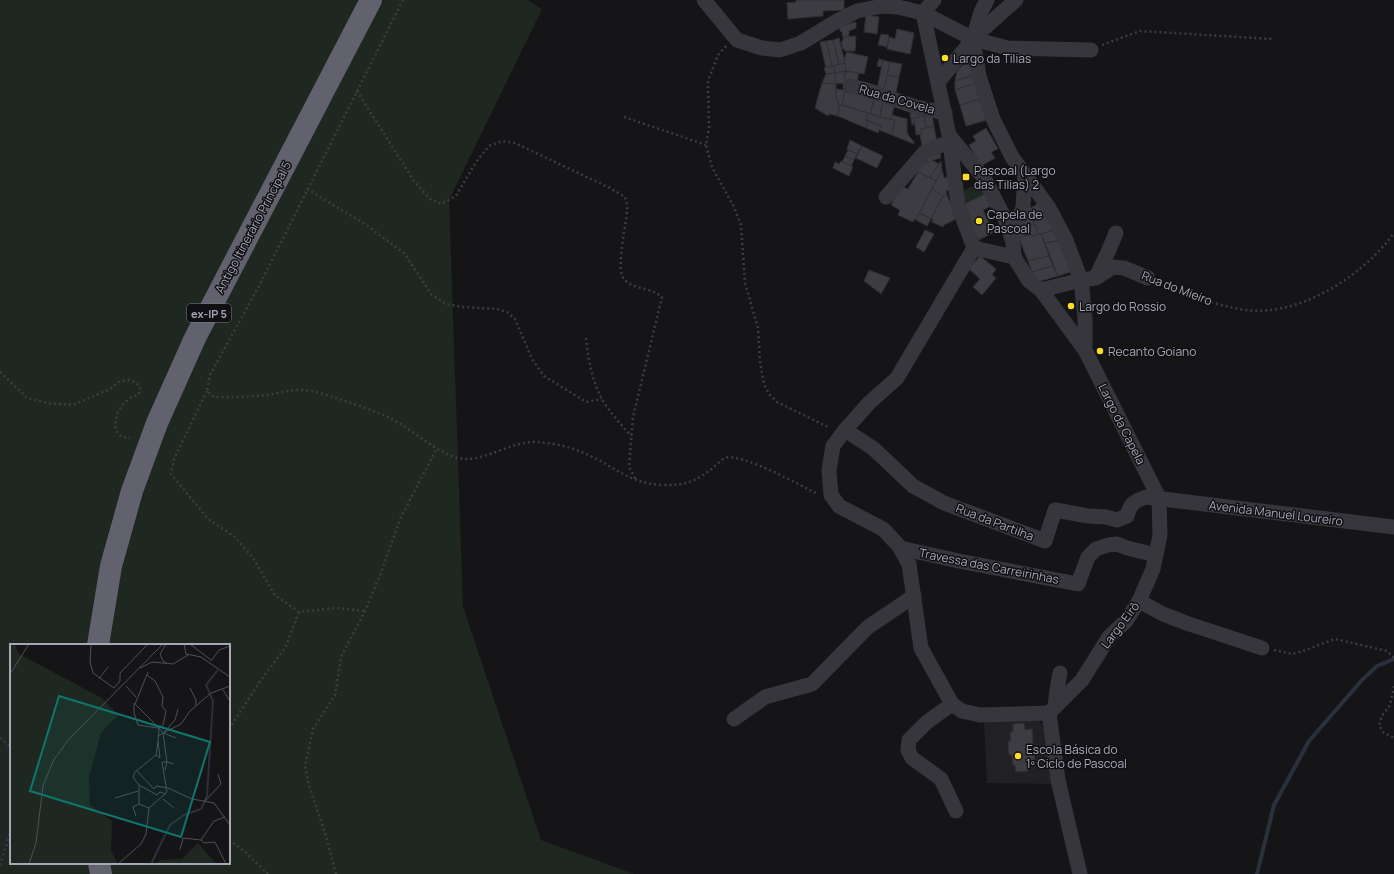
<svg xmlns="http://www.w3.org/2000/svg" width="1394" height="874" font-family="Manrope,sans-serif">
<rect width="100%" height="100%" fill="#151517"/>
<polygon fill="#212124" points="1038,719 1044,729 1054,784 987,783 984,722"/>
<g fill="#1f2721" fill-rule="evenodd">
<path d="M0,0H527L542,9L449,200L463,607L541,840L634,874H0ZM11,645H229V863H11Z"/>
<polygon points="970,187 980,187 985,194 962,205 962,192"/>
</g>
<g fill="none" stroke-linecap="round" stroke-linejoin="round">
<polyline stroke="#2a313c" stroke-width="4" points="1257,874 1274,805 1309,741 1362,680 1377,666 1394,659"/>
</g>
<g fill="#3c3c42" stroke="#302f33">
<polygon points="796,0 844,0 844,10 823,11 823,16 788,19 787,3 796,2"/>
<polygon points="866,15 879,17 877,34 864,32"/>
<polygon points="856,22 856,28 849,31 849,36 843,37 842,32 840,31 839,26"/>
<polygon points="897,29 914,33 910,54 887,49 889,37 895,39"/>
<polygon points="881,34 889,35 887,47 878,45"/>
<polygon points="856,36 855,51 845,51 844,49 843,49 841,42 843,41 843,37"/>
<polygon points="839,38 845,63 839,65 833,40"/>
<polygon points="833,40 839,65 832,66 826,41"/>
<polygon points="826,41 832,66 826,68 820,42"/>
<polygon points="847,52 868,57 864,74 846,71 844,59"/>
<polygon points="879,59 883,60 882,67 877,66"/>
<polygon points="971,59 974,75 955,81 957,71 963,65"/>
<polygon points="883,60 890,62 884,90 877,89"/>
<polygon points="890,62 902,64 899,77 887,75"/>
<polygon points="845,63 846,71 835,73 833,66"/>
<polygon points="833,66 835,73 826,74 824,68"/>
<polygon points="846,71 859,73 856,86 845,83 844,73 846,74"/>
<polygon points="846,71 846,74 844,73 845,83 836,84 835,73"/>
<polygon points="835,73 836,84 822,83 826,74"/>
<polygon points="887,75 899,77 895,98 883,95"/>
<polygon points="974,75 976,83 955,90 955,81"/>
<polygon points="822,83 836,84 836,95 839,106 838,116 829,114 828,116 815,108"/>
<polygon points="976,83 981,99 960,105 955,90"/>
<polygon points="845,88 875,96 870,114 842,105"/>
<polygon points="836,89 845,90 842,105 839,106 836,95"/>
<polygon points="875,96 883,100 880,117 870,114"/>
<polygon points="981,99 987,120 966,126 960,105"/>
<polygon points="883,100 895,104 891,119 880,117"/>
<polygon points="842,105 868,113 866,120 868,121 866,128 838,116 839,106"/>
<polygon points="910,112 932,115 934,126 926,128 924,116 914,118 915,124 912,125"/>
<polygon points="868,113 880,117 895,120 892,135 879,130 881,126 866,120"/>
<polygon points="892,115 907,119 907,132 909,136 914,142 914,144 892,135 895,120 891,119"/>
<polygon points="924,116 926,128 921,129 922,134 916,135 914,118"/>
<polygon points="868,121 881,126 878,133 866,128"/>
<polygon points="934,126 937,143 922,146 920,134 922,134 921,129"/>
<polygon points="986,128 998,149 991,152 995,158 981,166 969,145 976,141 973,136"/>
<polygon points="850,140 862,146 857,154 847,149"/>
<polygon points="862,146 883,156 877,168 856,158"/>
<polygon points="939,149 941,158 932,160 929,163 921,159"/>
<polygon points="848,150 857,154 854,160 845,156"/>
<polygon points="845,156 854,160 851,167 842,162"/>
<polygon points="921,159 929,163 932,160 939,164 930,178 913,169"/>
<polygon points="841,161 853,167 849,176 833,168 835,162 839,164"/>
<polygon points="941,161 942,170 936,181 930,178"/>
<polygon points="942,170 944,178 949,177 951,189 946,191 947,195 943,196 932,189"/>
<polygon points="918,172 936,181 916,220 914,219 913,222 898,215 900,210 891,205 901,186 908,189"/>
<polygon points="932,189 943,196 931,219 919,213"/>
<polygon points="985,194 991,206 983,210 994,232 979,240 962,205"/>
<polygon points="947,195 956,219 944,225 943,227 932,222 933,219 931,219 943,196"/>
<polygon points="1040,203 1048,215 1033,222 1026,210"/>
<polygon points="1025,209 1035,224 1019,227"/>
<polygon points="919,213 931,219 927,226 916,220"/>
<polygon points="1048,215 1056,229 1039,235 1033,222"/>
<polygon points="1035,224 1039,235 1032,236 1031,234 1019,238 1019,227"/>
<polygon points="1058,229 1062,240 1045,243 1041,234"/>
<polygon points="925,230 934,234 924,252 916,247"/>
<polygon points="1031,234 1032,236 1041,234 1049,256 1028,261 1019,238"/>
<polygon points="1062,240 1073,271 1058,276 1045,243"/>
<polygon points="980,256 996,269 992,275 996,278 982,295 973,287 980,279 969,269"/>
<polygon points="1049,256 1053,266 1032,272 1028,261"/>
<polygon points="1053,266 1058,276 1037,282 1032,272"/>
<polygon points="869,270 890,278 881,294 864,281"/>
<polygon points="1024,723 1025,730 1032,729 1035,764 1027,764 1028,771 1016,772 1015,765 1013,765 1012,755 1009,755 1008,741 1011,741 1010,732 1013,732 1013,724"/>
</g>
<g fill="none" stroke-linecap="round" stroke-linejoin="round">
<g stroke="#3c3c43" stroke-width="2.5" stroke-dasharray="2 3" stroke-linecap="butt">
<path d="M403,0L259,286L210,375L207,391L214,397C231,397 249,397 266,395C277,394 290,389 301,390C312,390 323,394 333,397C351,403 370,409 388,417C410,427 442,458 464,459C488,460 514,440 537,442C551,443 568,446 581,452C611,463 626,483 662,485C684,486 698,481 715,466C718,464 721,460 725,458C741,452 801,486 818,494"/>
<polyline points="1102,45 1140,31 1272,39"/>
<polyline points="726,46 718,55 708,81 709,128 706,145 712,167 734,207 741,225 745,283 758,328 760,362 764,384 769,394 777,402 830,428"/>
<path d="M357,91L414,181L430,199L441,204L456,196L476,162L489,146L502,141L515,143L610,188L625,197C626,201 628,205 627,209C627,223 615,270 624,279C633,290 651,287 662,297L633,417L629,467L636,480"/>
<polyline points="624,117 706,145"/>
<polyline points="307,189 368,226 405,254 431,294 446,304 462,307 497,309 507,312 515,319 532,359 544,376 586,402 602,399"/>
<path d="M1160,282C1188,294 1216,306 1246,310C1300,317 1364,275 1394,233"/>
<path d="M586,338C588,357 591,376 599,393C606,409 620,423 631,436"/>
<path d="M0,372L27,398L47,403L73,405L110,389L120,381L128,380L135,382L139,386L141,391C136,397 132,396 128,400C118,408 114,418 116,431L122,437L130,438"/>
<polyline points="207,391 174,459 171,474 208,519 235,537 253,558 275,595 299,612 337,608 365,611"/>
<polyline points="1274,650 1292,654 1303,651 1335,639 1387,651 1394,658"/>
<polyline points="1394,686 1390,705 1382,716 1379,725 1383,732 1394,738"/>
<polyline points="229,729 261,680 285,648 299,612"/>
<polyline points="0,738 11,747"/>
<polyline points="229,840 245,852 268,874"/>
<polyline points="0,865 11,830"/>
<polyline points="336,874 325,833 309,786 305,766 313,729 335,695 341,657 365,611 380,575 401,517 437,448"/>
</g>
<g stroke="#36363c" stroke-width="15">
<polyline points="704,0 737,40 762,48 780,50 801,43 837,21 857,11 883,6 898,7 923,13"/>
<polyline points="987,0 981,12 973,39 979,76 993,119 1012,157 1049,208 1065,238 1081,280 1096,278 1113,267 1124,268 1148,278"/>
<polyline points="923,13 934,0"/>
<polyline points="973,38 1016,0"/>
<polyline points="973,39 1008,48 1091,50"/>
<polyline points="939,81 973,39 923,13 949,135 984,178 1005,219 1013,242 1014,257 974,248 958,205 949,135"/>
<polyline points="850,86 867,90 916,107 945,113"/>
<polyline points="886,197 925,152 936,147 950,142"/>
<polyline points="1012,237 1023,207 1025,175"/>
<polyline points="974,248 897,378 869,403 845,430 833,446 829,470 831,495 839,506 883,529 899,546 909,564 921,648 952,704 962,711 980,715 1049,713"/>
<polyline points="1014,257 1029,281 1041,290"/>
<polyline points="1096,277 1108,252 1116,233"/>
<path d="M845,430L874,449L913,486L944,503L1045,541L1055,510L1088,516L1106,517L1117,520L1127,516C1130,504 1134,501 1146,497L1394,527"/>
<polyline points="900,548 959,561 1078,584 1088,557 1096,549 1108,545 1117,544 1127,548 1156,555"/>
<polyline points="1139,601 1163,614 1186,623 1262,648"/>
<polyline points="952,704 927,722 909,740 908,750 912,758 941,779 956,811"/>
<polyline points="1055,707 1057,689 1060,673"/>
<polyline points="1049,713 1082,680 1109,637 1126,621 1139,601 1153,569 1160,535 1159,498 1085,350 1041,290 1081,280 1085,318 1085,350"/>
<polyline points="1049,713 1058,780 1080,874"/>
<polyline points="734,719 765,697 812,684 868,627 914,596"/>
</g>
<g stroke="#61626d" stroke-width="22">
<polyline points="98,645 111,566 132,491 157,423 195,338 371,0"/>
<polyline points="99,863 101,874"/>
</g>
</g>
<g fill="#fbdd28" stroke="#101012" stroke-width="1.5">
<circle cx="945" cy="58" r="4"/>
<rect x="962" y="173" width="8" height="8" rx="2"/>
<circle cx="979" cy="221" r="4"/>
<circle cx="1071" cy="306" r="4"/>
<circle cx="1100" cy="351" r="4"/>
<circle cx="1018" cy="756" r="4"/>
</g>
<g text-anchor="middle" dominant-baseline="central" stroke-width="3" stroke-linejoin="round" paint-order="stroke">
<rect fill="#101012" stroke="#797a86" stroke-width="1" x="187" y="304" width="44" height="18" rx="3"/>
<g font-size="11" font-weight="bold" fill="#a6a8b8">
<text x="209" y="313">ex-IP 5</text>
</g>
<g font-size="12" fill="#a6a8b8" stroke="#101012" text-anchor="start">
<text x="953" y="58">Largo da Tilias</text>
<text x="974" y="170">Pascoal (Largo<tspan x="974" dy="14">das Tilias) 2</tspan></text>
<text x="987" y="214">Capela de<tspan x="987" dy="14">Pascoal</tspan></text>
<text x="1079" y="306">Largo do Rossio</text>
<text x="1108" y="351">Recanto Goiano</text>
<text x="1026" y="749">Escola Básica do<tspan x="1026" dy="14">1º Ciclo de Pascoal</tspan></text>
</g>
<g font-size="12" fill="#a6a8b8" stroke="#101012">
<text transform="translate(897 99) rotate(16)">Rua da Covela</text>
<text transform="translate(253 227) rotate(-62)">Antigo Itinerário Principal 5</text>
<text transform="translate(1177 288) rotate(21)">Rua do Mieiro</text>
<text transform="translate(1122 424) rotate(63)">Largo da Capela</text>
<text transform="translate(1276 513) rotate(7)">Avenida Manuel Loureiro</text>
<text transform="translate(995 522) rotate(21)">Rua da Partilha</text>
<text transform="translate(989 566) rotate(11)">Travessa das Carreirinhas</text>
<text transform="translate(1120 625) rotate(-53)">Largo Eirô</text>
</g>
</g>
<g transform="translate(10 644)">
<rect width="220" height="220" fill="#151517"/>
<path d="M5,1L9,10L92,54L108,71L91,89L79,133L80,161L102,177L101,207L108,220H0V2ZM188,199L206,220H146L150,216L172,215Z" fill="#1f2721"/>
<path fill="none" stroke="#2a313c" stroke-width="2" d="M141,220L160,181L174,171L191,165L197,152L203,57L196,41L208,26"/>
<path fill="none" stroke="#4f5057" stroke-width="1" d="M81,0L80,18L83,29L104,44L110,37V29L138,0M156,0L150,10L153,17L157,19M174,0L176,10L191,13L220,33M180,0L201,16M201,17L209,6L220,2M130,24L142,18L163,20L178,11M138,28L125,60L149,84M0,30L19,0M137,31L145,37L153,53L152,62L156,67L153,81L149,84M89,35L98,23M116,42L126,53M180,44L186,56V62M213,46L220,57M124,59V69L128,81L148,84M154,88L165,76L168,65M153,89L171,80L180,67L201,49L220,42M153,89L157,118L164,120M153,89L166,94M148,98L146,111L150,114L148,98L149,84L153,89L148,92M127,127L144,145L146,142L158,144M129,141L147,151L150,148L156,150M158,144L182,155L204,159L220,181M105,154L128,147M153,155L164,164M195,157L211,140L208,130M139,164L129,160V141L123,133L125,128L146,111M139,164L157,148L152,118H157L155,126M126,172L123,163L129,160M191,196L194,199L205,198L216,220M170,206L173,194L191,196L204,177L215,173M19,220L26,199L33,142L43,117L59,95L153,0M108,220L131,200L136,190L139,164"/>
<path fill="#0f766e" fill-opacity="0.15" stroke="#0f766e" stroke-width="2" d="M49,52L200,98L171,193L20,147Z"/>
<rect width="220" height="220" fill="none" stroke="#a6a8b8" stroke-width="2"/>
</g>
</svg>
